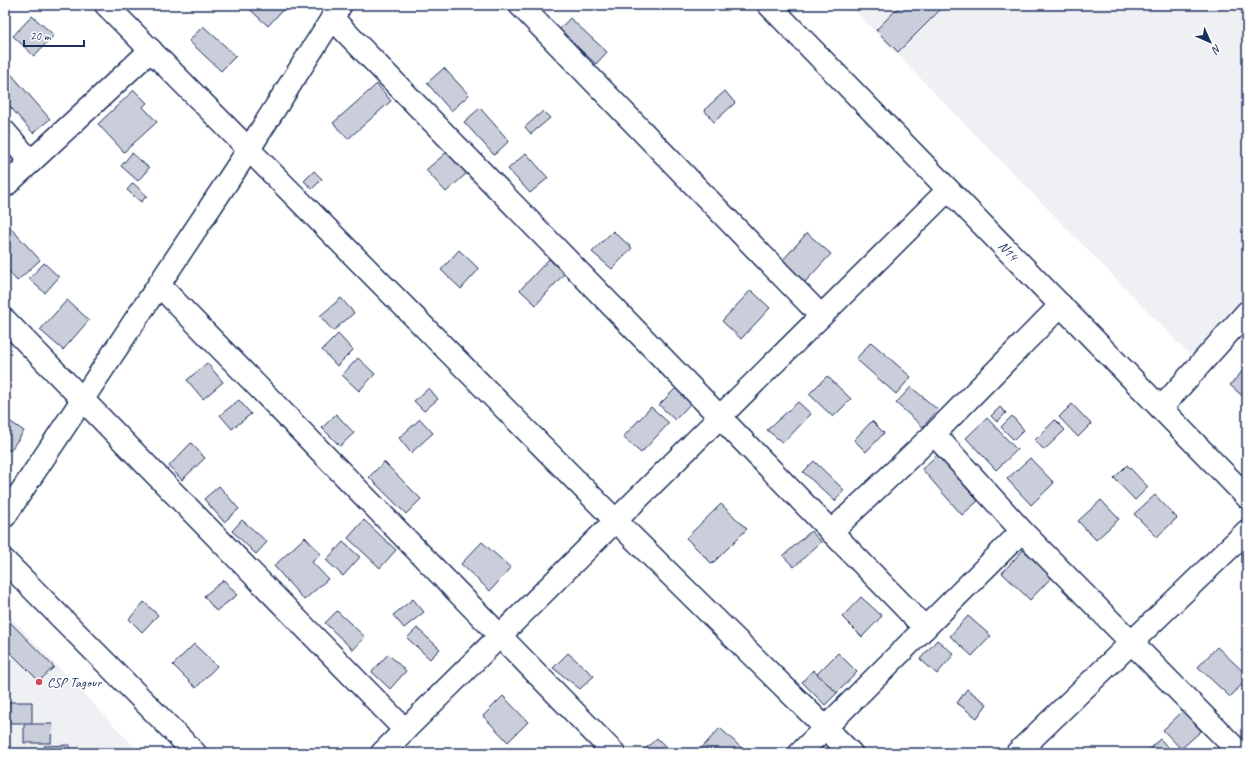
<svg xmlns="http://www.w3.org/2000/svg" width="1252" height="758" font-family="Caveat,sans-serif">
<rect width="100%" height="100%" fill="#fff"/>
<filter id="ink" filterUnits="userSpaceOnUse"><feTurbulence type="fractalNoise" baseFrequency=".025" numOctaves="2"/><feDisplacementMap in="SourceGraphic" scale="8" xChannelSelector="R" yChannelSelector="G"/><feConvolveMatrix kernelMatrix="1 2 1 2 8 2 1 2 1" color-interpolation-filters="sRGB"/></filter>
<g filter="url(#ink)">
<g fill="#eff0f4">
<polygon points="849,5 1247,5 1247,292 1191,356"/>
<polygon points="5,611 140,753 5,753"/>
</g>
<g fill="#caceda" stroke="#1b2f5e">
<polygon points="245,5 287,5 268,26"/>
<polygon points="901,5 945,5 898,52 876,30"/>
<polygon points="32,16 54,35 34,56 13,36"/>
<polygon points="570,18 607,52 596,64 559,30"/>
<polygon points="203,26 236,56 221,71 189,41"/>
<polygon points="5,67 50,119 33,133 5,101"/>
<polygon points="444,68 469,95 451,111 427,83"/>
<polygon points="377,84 391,101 348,139 333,123"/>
<polygon points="134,90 147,103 143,107 157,122 124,152 98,124"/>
<polygon points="725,91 735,103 714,122 704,110"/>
<polygon points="480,108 509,141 494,155 464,122"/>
<polygon points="543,111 550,118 531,134 525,127"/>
<polygon points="5,147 16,158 5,167"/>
<polygon points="447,152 467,173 446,192 426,170"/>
<polygon points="132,153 149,168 138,181 121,166"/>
<polygon points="526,153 548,178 530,193 508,169"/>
<polygon points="314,171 322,179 312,189 304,181"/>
<polygon points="133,183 147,196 141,202 127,190"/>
<polygon points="7,224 40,260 17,281 5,267 5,226"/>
<polygon points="613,231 632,248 612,269 592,252"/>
<polygon points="807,233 831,254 805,282 782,261"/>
<polygon points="459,250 479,269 461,289 441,270"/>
<polygon points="549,259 564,274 536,305 520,290"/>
<polygon points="44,263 59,277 45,293 29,279"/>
<polygon points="751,290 770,308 741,339 722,321"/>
<polygon points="341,298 354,313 333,331 320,316"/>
<polygon points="67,300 89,320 63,350 40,330"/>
<polygon points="338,334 353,350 337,366 322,350"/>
<polygon points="871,342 911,377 896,394 856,359"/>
<polygon points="358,358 375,374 359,391 342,375"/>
<polygon points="207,363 223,382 203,399 187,380"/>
<polygon points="1247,366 1247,400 1230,385"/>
<polygon points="827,376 851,399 833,417 809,394"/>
<polygon points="911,387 938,410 923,427 896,403"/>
<polygon points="429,388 438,399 424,411 414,401"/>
<polygon points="676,388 692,402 675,420 659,405"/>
<polygon points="239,400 251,414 232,429 220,415"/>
<polygon points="798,402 811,414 783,443 767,430"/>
<polygon points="1072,404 1091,424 1078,437 1059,417"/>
<polygon points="651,407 669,423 641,453 623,437"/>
<polygon points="1000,407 1006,413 997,422 991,416"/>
<polygon points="336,414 354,433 340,446 322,428"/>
<polygon points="1012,416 1024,430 1014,440 1001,427"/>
<polygon points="5,418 24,431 10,451 5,448"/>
<polygon points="987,418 1017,450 996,470 966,438"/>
<polygon points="420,419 433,433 411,453 399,438"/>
<polygon points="1055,420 1065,430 1044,450 1035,440"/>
<polygon points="872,421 884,433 866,452 854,440"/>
<polygon points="191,443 205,458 182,480 169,466"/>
<polygon points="937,455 978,501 962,515 922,469"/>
<polygon points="1030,458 1054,483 1031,505 1007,479"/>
<polygon points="814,461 844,490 835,501 803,472"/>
<polygon points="384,462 421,499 406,514 369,477"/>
<polygon points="1127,465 1148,487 1135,500 1114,478"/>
<polygon points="219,486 239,509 224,522 204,499"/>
<polygon points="1155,495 1177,518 1157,537 1134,514"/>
<polygon points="1101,500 1119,519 1096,540 1078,521"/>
<polygon points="721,504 747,529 712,564 686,538"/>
<polygon points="242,520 267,542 256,554 232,531"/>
<polygon points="364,520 396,550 380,568 348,538"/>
<polygon points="811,531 821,542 794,567 783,556"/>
<polygon points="305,537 321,554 312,562 328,579 304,600 274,566"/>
<polygon points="343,542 360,557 343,576 326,560"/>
<polygon points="482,542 511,568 490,591 461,564"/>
<polygon points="1023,550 1052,577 1030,600 1002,573"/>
<polygon points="224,580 237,595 216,611 204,596"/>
<polygon points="861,597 882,616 862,637 842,617"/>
<polygon points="413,599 424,612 404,628 393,615"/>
<polygon points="144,602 158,615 142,632 129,619"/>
<polygon points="337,611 365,637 353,650 325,623"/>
<polygon points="968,616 991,636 972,656 950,636"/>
<polygon points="5,617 54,667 39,681 5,647"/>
<polygon points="417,628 440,649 430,659 407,638"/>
<polygon points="937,640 954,654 937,674 920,659"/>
<polygon points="194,644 217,666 196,688 173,665"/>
<polygon points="1217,647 1247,675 1247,679 1230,697 1198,667"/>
<polygon points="568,653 594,676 580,689 553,668"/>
<polygon points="838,653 857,672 837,693 817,674"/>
<polygon points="388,654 406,671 390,689 372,672"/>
<polygon points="813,670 837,693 825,705 802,682"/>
<polygon points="967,689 987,704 977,718 957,703"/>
<polygon points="503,696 528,722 508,742 483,716"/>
<polygon points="9,702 32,702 32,723 8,723"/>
<polygon points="1183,711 1201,731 1181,749 1163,730"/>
<polygon points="24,724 52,724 51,743 24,743"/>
<polygon points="720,728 747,753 697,753"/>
<polygon points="657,738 672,753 641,753"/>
<polygon points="1160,739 1174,753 1145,753"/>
<polygon points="70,745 71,753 45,753 44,746"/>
</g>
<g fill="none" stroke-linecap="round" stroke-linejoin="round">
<g stroke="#1b2f5e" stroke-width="25">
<g id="minor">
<polyline points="106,5 616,521 851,753"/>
<polyline points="520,5 821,316"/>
<polyline points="332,18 925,628"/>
<polyline points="5,132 31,162"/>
<polyline points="5,186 151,50"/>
<polyline points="159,285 614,753"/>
<polyline points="5,320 405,730"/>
<polyline points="1161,408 1247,312"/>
<polyline points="934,434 1022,531 1240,753"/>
<polyline points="5,516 249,149 340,6"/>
<polyline points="831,532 934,434 1061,305"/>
<polyline points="5,561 195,753"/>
<polyline points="382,753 948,190"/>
<polyline points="800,753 1022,531"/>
<polyline points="1017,753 1247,531"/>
</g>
</g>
<g stroke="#1b2f5e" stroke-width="25">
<polyline id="major" points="769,5 1247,497"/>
</g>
<use href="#minor" stroke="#fff" stroke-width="22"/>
<use href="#major" stroke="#fff" stroke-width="22"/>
</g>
</g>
<circle fill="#d1495b" stroke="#fff" stroke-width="1.5" cx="39" cy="682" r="4"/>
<g text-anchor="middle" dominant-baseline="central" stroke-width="3" stroke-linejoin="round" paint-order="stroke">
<g font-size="14" fill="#1b2f5e" stroke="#fff">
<text transform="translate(1008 251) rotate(46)">N14</text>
</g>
<g font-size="14" fill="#1b2f5e" stroke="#fff" text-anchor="start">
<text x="47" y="682">CSP Tagour</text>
</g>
</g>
<rect width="1252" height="758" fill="none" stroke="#fff" stroke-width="20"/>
<rect x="10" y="10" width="1232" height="738" fill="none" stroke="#1b2f5e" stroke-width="1.5" filter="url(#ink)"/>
<g transform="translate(1210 42) rotate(135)" stroke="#ffffff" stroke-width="3" paint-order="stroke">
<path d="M0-3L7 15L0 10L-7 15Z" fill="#1b2f5e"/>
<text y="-6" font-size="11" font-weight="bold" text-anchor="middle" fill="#1b2f5e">N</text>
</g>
<path d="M24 40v6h60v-6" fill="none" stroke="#1b2f5e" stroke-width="2"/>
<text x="30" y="40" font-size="12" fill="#1b2f5e" stroke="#ffffff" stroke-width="3" paint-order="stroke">20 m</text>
</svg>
